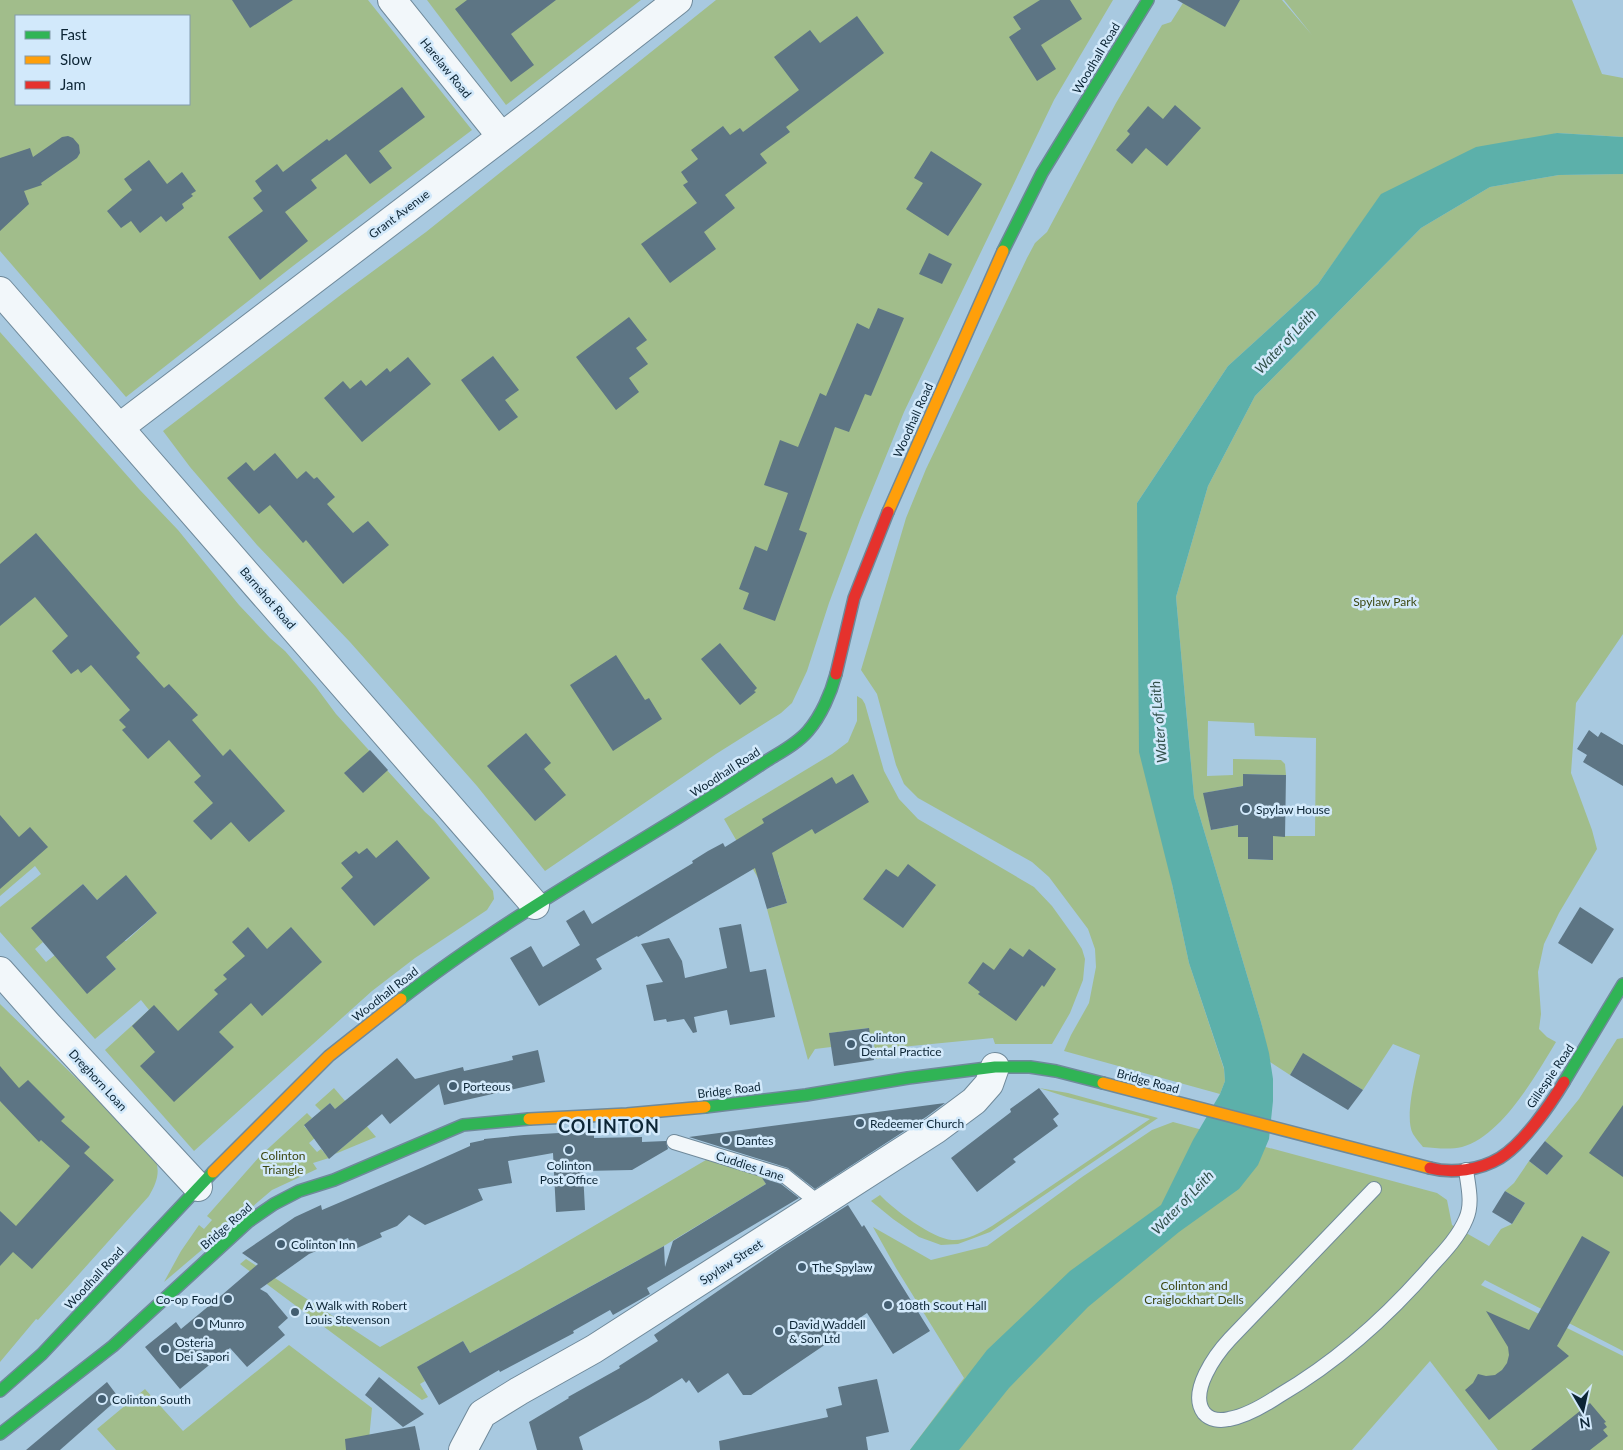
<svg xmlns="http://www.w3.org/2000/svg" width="1623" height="1450" font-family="Lato,sans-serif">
<rect width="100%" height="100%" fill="#a8c9e0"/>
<g fill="#a1bd8b" fill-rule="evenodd">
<path d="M0,0H368L472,130L293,266L126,397L0,251ZM16,16H189V104H16Z"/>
<polygon points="427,0 641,0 506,105"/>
<polygon points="716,0 1113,0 1054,100 904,412 860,520 829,603 807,671 792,703 781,713 716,754 545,871 477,786 350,642 257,545 190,467 163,431 342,294 426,232"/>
<polygon points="1181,0 1282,0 1312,35 1284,0 1572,0 1602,74 1623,78 1623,137 1557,133 1382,194 1318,284 1228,366 1137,503 1172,884 1189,963 1224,1069 1225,1081 1220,1094 1064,1051 1071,1035 1089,1003 1096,967 1095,949 1088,929 1049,877 1032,862 918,798 904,784 896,765 877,694 861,670 906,518 926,469 1027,258 1035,243 1047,232 1116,103 1162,25 1171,22 1183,3"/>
<path d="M1623,174V634L1576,703L1571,773L1592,830L1597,849L1559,913L1544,944L1538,972L1541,1014L1539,1029L1547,1037L1556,1042C1536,1075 1502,1136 1462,1147C1449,1150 1436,1148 1423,1147C1420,1143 1416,1139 1413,1134C1404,1118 1416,1073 1420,1055L1393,1044L1363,1090L1303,1054L1290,1075L1270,1062L1261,1022L1194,797L1176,597L1208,486L1255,396L1421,228L1490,187L1559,175ZM1208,721L1254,723L1255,736L1316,738L1315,836H1273V860L1248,859V837L1238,825L1211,830L1204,793L1243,786V774L1286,775L1285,764L1281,760L1233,759V775L1207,776Z"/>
<path d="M0,332L139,489L178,530L239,605L270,638L285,651L316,687L336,714L425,812L434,820L493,891L494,899L487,910L415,958L372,991L194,1151L105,1050L149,1010L141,1000L95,1039L0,932V907L41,874L35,866L0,896ZM126,876L157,913L126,941L93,942L116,969L87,993L55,955L46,962L35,949L43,942L32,928L83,884L97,900Z"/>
<polygon points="857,696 862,699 865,704 884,771 899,799 918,819 1034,887 1052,906 1075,938 1082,949 1085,959 1083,980 1070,1013 1052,1044 995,1044 993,1038 901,1047 902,1055 876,1059 874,1044 879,1043 878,1034 870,1034 868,1028 830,1033 831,1047 815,1049 808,1060 767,909 787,903 778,872 758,878 724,819 832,754 848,742 857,721"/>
<path d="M0,1004L149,1149C162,1166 159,1179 149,1196L38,1320L36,1319L0,1362Z"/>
<polygon points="1623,1038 1623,1351 1485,1280 1481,1285 1623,1356 1623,1450 1498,1450 1430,1361 1352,1450 910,1450 964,1378 896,1268 873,1227 931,1260 987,1246 1082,1177 1152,1130 1173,1122 1437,1193 1447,1200 1452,1225 1489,1246 1501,1229 1512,1224 1525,1203 1505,1191 1514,1183 1529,1161 1547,1175 1562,1156 1545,1141 1579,1099 1617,1039"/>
<polygon points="334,1088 376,1137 335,1154 357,1135 330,1103 321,1111 315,1105"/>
<path d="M1039,1088L1068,1093L1158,1118L990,1232L958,1244L941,1245L919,1237L893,1219L871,1201L880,1195C893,1209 933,1239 952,1240C966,1241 980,1233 992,1226L1150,1119L1067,1097Z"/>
<polygon points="307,1113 312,1118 304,1126 315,1138 309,1143 317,1152 321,1149 329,1158 313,1163 317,1169 272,1190 164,1282 181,1251 199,1225 204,1229 212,1220 207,1216 260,1156"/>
<polygon points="711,1157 771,1174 763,1179 766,1184 644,1258 640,1259 470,1353 463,1341 435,1370 429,1360 418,1367 425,1381 420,1384 428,1397 422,1400 240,1264 246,1259 380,1347 519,1270"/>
<polygon points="289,1345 372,1408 368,1450 116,1450 97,1429 145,1389 183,1431"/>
</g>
<polygon fill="#5cb0aa" points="1557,133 1623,137 1623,174 1559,175 1490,187 1421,228 1255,396 1208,486 1176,597 1187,720 1194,797 1261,1022 1269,1053 1273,1079 1273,1101 1269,1139 1258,1165 1239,1189 1179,1232 1088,1307 1009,1388 959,1450 910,1450 987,1350 1070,1271 1161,1205 1193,1140 1220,1094 1225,1081 1224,1068 1189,963 1172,884 1139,752 1137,503 1228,366 1318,284 1381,194 1476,147"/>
<g fill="#5d7584">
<polygon points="232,0 293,0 250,28"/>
<polygon points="467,0 556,0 511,34 534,65 511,82 455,9"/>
<polygon points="1040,0 1070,0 1082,19 1041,45 1056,69 1037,81 1009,37 1021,29 1013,17"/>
<polygon points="1177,0 1240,0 1225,27"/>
<polygon points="857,16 884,53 786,127 790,132 760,154 767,163 725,195 735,208 704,232 716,249 670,283 641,244 697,203 683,185 688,182 681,172 698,159 691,150 723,126 730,135 740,128 743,132 799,90 774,57 810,30 820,43"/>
<polygon points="402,87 425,117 379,151 392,168 370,184 346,154 311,180 317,188 285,212 308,241 260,280 228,237 263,211 253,198 262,191 255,181 277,164 283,172 327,139 329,141"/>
<polygon points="1175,105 1201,128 1167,166 1146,148 1132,164 1116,150 1130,134 1127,131 1148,106 1163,119"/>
<polygon points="68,136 73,138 79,145 80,153 77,158 41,183 42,185 24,191 29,204 0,231 0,158 30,148 33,157 62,137"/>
<polygon points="931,151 982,184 948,236 906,209 923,183 914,178"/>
<polygon points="149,160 167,184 182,172 196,191 191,194 193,196 182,204 184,208 166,222 161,216 140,233 131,221 121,228 107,211 132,190 124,179"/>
<polygon points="929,253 952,264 942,284 919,274"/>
<polygon points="878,308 904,318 871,396 865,394 849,432 835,427 799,530 807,533 775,621 743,609 749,593 739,589 755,546 767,551 788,493 764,485 780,440 798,447 820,393 826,396 857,323 869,329"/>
<polygon points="629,317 647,340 636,348 648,364 629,378 639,392 616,410 576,357"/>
<polygon points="493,356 519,390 505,400 518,417 499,431 461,380"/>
<polygon points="408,357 431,384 362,442 324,398 343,381 350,389 361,380 366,386 387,368 390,372"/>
<polygon points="275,453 297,479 306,471 314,479 317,477 335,497 327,504 353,533 368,521 389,545 343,584 306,540 303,543 270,505 259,514 227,478 246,462 254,471"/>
<polygon points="36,533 140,653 136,657 164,688 169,684 198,715 192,720 223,756 230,749 285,811 249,842 231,822 211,840 193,821 213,803 194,782 201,776 169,740 148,759 122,730 126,727 119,720 130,710 91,665 81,673 78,669 71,674 52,651 68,636 35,597 0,626 0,564"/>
<polygon points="720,643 757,688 754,691 756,692 740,705 701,659"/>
<polygon points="616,655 645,700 649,698 662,719 613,751 570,685"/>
<polygon points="1589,730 1598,737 1601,732 1623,745 1623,786 1583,762 1587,755 1577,749"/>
<polygon points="526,733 551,763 544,769 566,795 535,821 487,766"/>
<polygon points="370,750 388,770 363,793 344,773"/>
<polygon points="853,774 869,802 815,834 812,829 772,853 787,903 767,909 755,868 638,937 637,936 596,959 602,969 539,1006 510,958 531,946 543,967 580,945 566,921 584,910 592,924 693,863 692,861 708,851 723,843 725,847 764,823 762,819 832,777 836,784"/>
<polygon points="1243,774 1286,775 1285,837 1273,836 1273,860 1248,859 1248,837 1238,837 1238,825 1211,830 1203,793 1243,786"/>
<polygon points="0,815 19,837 30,827 48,847 0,889"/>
<polygon points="397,840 430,878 374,926 341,888 353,877 341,863 356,851 359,854 367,848 376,858"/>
<polygon points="908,864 936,885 903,928 863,899 886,869 898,877"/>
<polygon points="126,875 157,913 106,957 116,969 87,994 31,928 83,884 97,900"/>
<polygon points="1580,907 1614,929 1592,964 1558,943"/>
<polygon points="741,924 750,972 766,969 775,1017 730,1025 727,1010 694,1017 697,1032 693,1033 684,1019 667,1022 666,1019 654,1021 646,985 663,982 641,944 669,938 682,961 685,978 727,968 719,928"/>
<polygon points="248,927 267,949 291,927 322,962 262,1016 251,1003 219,1032 234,1047 174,1102 140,1066 155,1052 132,1026 154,1005 178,1031 218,994 214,990 227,979 223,975 245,956 232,942"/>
<polygon points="1010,948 1023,957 1029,949 1056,969 1044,987 1042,985 1016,1021 978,994 980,992 968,983 983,962 994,970"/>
<polygon points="869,1028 874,1060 834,1066 829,1033"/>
<polygon points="538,1050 545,1082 444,1105 439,1084 390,1124 382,1114 329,1159 304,1125 330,1103 335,1109 397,1058 415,1079 463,1067 464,1071 513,1060 512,1056"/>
<polygon points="1303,1053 1363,1090 1348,1110 1290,1075"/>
<polygon points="0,1066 19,1088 28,1080 65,1117 61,1121 90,1147 84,1153 114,1180 32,1269 13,1252 0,1266 0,1211 16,1226 70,1166 41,1140 39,1142 0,1101"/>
<polygon points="1039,1088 1059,1114 1053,1119 1058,1126 1013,1159 1016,1162 977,1192 951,1158 1011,1112 1010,1109"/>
<polygon points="945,1103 926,1117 815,1189 788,1168 689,1137"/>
<polygon points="1623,1105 1623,1177 1589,1153"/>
<polygon points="594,1131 594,1138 642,1137 642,1142 666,1141 668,1149 632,1170 583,1171 585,1210 556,1212 553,1153 508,1161 512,1183 478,1189 483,1200 425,1225 409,1215 397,1226 380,1233 382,1237 353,1250 348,1238 309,1254 260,1289 267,1293 288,1318 278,1327 285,1335 247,1367 230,1348 180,1389 145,1347 176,1322 181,1329 216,1300 258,1264 242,1253 295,1217 321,1205 322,1210 423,1167 470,1146 470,1143 484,1140 484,1139 524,1135"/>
<polygon points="1545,1141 1563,1156 1547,1175 1529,1161"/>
<polygon points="762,1178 781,1184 799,1198 647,1288 650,1294 613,1315 610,1310 573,1331 574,1333 500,1372 499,1370 439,1405 417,1367 463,1341 470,1353 664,1246 665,1267 673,1241 766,1184"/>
<polygon points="1505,1191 1525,1203 1512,1224 1492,1212"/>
<polygon points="848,1205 862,1227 864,1225 930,1331 893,1354 867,1313 826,1341 826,1344 751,1395 743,1395 728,1373 698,1393 689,1380 686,1383 682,1378 648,1399 579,1437 583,1450 537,1450 529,1422 569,1398 568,1397 620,1368 619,1366 658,1341 654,1335 782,1247"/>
<polygon points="1582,1236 1610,1252 1557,1346 1569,1356 1489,1420 1465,1390 1473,1383 1478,1374 1486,1376 1495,1375 1502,1370 1507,1363 1509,1355 1508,1347 1486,1311 1529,1330"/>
<polygon points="379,1377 424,1414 403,1427 365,1395"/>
<polygon points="877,1379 889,1432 866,1437 868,1450 720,1450 719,1441 828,1417 826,1409 842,1405 838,1387"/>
<polygon points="107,1382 119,1398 60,1450 26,1450"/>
<polygon points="1590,1403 1606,1422 1604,1423 1607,1427 1603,1430 1608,1436 1590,1450 1531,1450"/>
<polygon points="415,1426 420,1450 346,1450 345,1439"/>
</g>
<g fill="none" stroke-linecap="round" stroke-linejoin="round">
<g stroke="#6f899a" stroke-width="16">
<g id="lane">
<polyline points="674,1142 785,1176 820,1204"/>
<path d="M1374,1189L1230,1339C1216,1354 1188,1392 1204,1413C1210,1420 1220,1421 1229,1419C1247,1416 1265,1405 1280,1395C1338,1361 1389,1315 1433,1264C1445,1251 1459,1236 1466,1219C1473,1204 1468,1185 1466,1170"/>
</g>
</g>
<g stroke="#6f899a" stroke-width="30">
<g id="street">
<polyline points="392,0 501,136"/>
<polyline points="0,291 535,905"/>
<polyline points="120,427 525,119 678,0"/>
<polyline points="0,971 47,1024 198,1187"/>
<polyline points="463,1450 482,1414 519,1391 594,1349 935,1130 974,1101 989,1084 995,1067"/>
</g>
</g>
<g stroke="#6f899a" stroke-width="14">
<g id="fast">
<polyline points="1003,251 1042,173 1148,0"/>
<path d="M401,999C488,931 585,875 679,817C708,799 737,781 765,762C779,753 797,744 808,731C821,716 831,693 836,674"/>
<polyline points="1564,1082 1623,984"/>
<polyline points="705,1107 806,1095 908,1078 995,1067 1030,1067 1056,1071 1103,1083"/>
<polyline points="0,1391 42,1354 213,1172"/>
<polyline points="0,1434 113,1346 248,1222 274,1204 299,1191 334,1180 463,1125 529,1119"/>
</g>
</g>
<g stroke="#6f899a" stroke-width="14">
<g id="slow">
<polyline points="888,512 1003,251"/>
<polyline points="1103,1083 1430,1168"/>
<polyline points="529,1119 627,1114 705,1107"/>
<polyline points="213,1172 329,1056 401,999"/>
</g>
</g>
<g stroke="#6f899a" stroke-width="14">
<g id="jam">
<polyline points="836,674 854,598 888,512"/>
<path d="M1430,1168C1452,1174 1480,1170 1500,1158C1524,1143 1550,1105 1564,1082"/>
</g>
</g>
<use href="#lane" stroke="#f2f7fa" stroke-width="14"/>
<use href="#street" stroke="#f2f7fa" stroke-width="28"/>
<use href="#fast" stroke="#30b455" stroke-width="11"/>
<use href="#slow" stroke="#ff9f0a" stroke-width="11"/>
<use href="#jam" stroke="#e5322d" stroke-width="11"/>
</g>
<g fill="#435e71" stroke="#d2e9fb" stroke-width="2">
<circle cx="1246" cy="809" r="5"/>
<circle cx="851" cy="1044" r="5"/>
<circle cx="453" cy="1086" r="5"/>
<circle cx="860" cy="1123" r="5"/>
<circle cx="726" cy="1140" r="5"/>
<circle cx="569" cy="1150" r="5"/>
<circle cx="281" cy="1244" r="5"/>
<circle cx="802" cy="1267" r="5"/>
<circle cx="228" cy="1299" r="5"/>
<circle cx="888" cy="1305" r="5"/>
<circle cx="295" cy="1312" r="5"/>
<circle cx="199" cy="1323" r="5"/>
<circle cx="779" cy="1331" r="5"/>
<circle cx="165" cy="1349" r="5"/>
<circle cx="102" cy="1399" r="5"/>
</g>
<g text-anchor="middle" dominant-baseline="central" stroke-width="5" stroke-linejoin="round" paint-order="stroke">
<g font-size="12" fill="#0c2535" stroke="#d2e9fb">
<text transform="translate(1096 58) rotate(-59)">Woodhall Road</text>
<text transform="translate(446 68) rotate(51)">Harelaw Road</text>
<text transform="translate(399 214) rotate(-37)">Grant Avenue</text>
<text transform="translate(913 420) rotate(-66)">Woodhall Road</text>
<text transform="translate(268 598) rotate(49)">Barnshot Road</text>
<text transform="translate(725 772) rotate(-33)">Woodhall Road</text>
<text transform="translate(385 994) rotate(-38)">Woodhall Road</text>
<text transform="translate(1550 1076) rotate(-56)">Gillespie Road</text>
<text transform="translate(98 1080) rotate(47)">Dreghorn Loan</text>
<text transform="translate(1148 1081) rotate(15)">Bridge Road</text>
<text transform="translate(729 1090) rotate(-7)">Bridge Road</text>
<text transform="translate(750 1166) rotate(18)">Cuddies Lane</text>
<text transform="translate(226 1226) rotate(-41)">Bridge Road</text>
<text transform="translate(731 1262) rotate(-33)">Spylaw Street</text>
<text transform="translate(94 1278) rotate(-47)">Woodhall Road</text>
</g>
<g font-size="12" fill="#3c4710" stroke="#d2e9fb">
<text x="1385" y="601">Spylaw Park</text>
<text x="283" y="1155">Colinton<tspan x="283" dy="14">Triangle</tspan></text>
<text x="1194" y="1285">Colinton and<tspan x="1194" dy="14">Craiglockhart Dells</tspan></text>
</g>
<g font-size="12" fill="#0c2535" stroke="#d2e9fb" text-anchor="start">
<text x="1256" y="809">Spylaw House</text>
<text x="861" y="1037">Colinton<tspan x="861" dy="14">Dental Practice</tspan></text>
<text x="463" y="1086">Porteous</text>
<text x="870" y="1123">Redeemer Church</text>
<text x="736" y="1140">Dantes</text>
<text x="569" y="1165" text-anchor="middle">Colinton<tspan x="569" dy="14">Post Office</tspan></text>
<text x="291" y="1244">Colinton Inn</text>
<text x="812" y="1267">The Spylaw</text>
<text x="218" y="1299" text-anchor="end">Co-op Food</text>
<text x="305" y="1305">A Walk with Robert<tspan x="305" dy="14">Louis Stevenson</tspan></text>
<text x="898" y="1305">108th Scout Hall</text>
<text x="209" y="1323">Munro</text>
<text x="789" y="1324">David Waddell<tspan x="789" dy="14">&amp; Son Ltd</tspan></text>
<text x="175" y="1342">Osteria<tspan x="175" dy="14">Dei Sapori</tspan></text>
<text x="112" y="1399">Colinton South</text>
</g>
<g font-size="14" font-style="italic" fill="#31504a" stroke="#d2e9fb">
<text transform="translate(1285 341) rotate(-47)">Water of Leith</text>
<text transform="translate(1158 722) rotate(-95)">Water of Leith</text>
<text transform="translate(1182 1202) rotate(-46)">Water of Leith</text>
</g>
<g font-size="18" font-weight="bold" letter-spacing="1" fill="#0c2535" stroke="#d2e9fb">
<text x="609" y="1126">COLINTON</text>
</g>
</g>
<rect x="15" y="15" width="175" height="90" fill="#d2e9fb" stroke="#839bac"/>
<rect x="25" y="31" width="25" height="8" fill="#30b455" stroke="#839bac"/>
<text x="60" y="40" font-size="15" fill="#0c2535">Fast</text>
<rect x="25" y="56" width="25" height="8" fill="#ff9f0a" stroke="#839bac"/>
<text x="60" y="65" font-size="15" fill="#0c2535">Slow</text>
<rect x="25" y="81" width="25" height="8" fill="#e5322d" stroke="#839bac"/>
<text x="60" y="90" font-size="15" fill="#0c2535">Jam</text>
<g transform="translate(1583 1410) rotate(171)" stroke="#d2e9fb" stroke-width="4" paint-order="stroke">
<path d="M0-4L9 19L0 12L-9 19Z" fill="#0c2535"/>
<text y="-8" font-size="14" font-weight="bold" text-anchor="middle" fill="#0c2535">N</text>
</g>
</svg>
